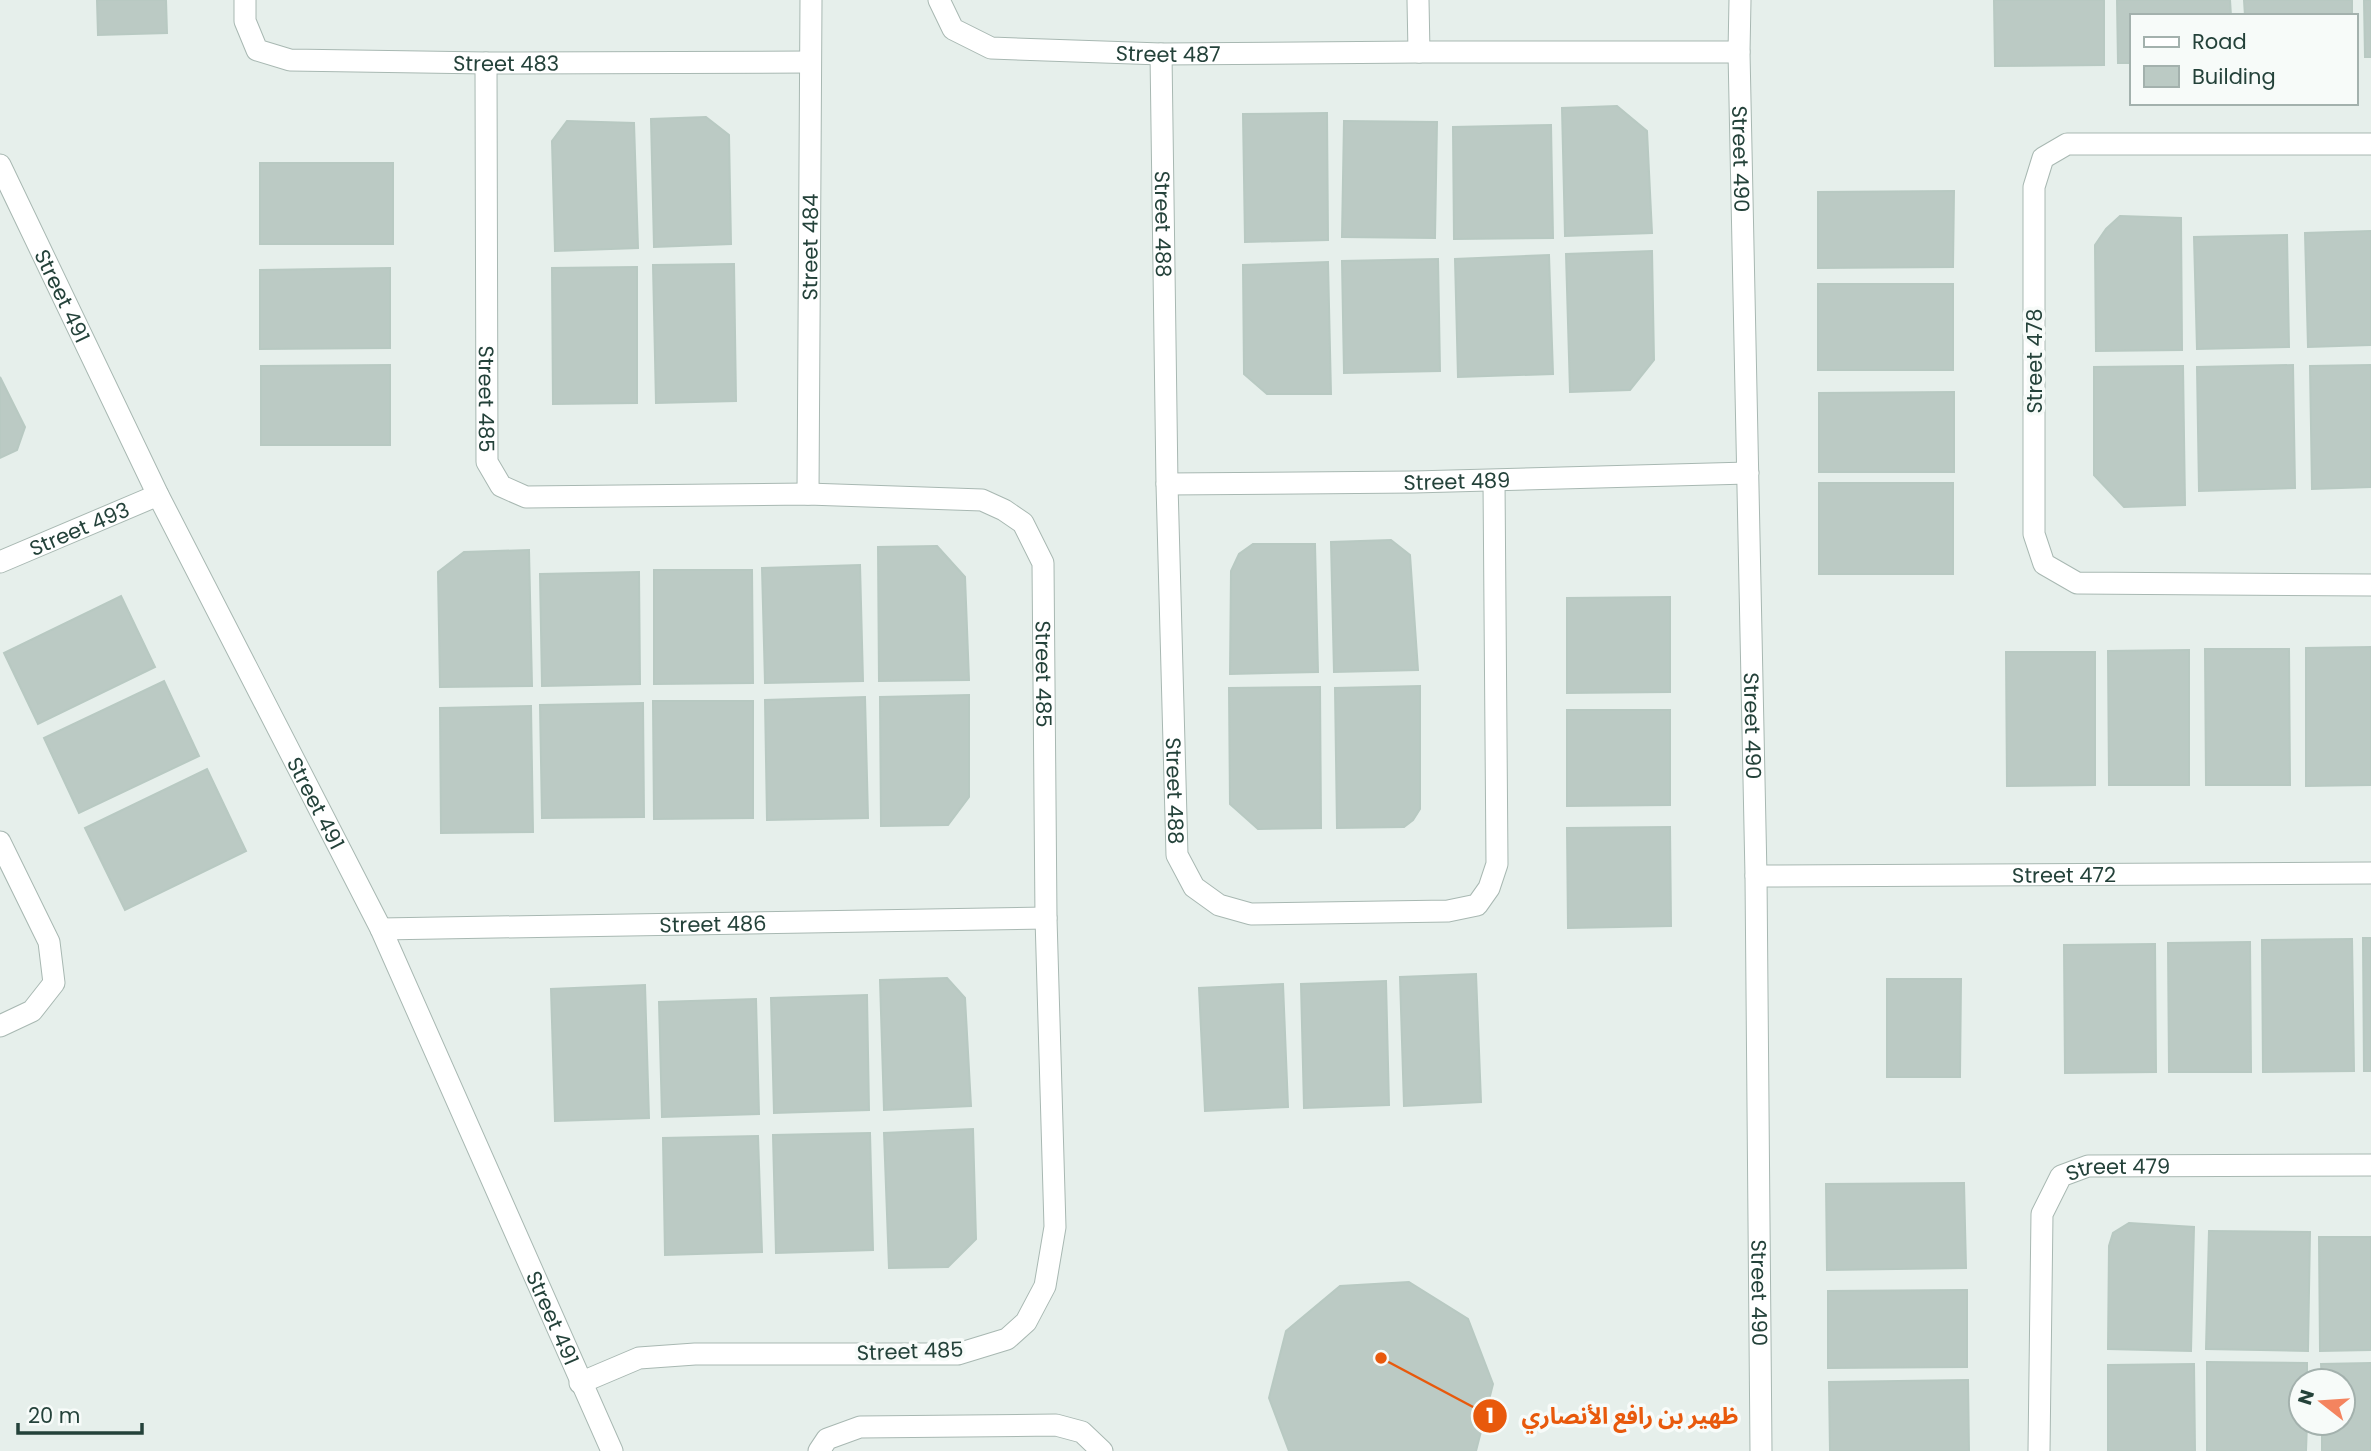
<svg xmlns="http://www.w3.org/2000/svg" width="2371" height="1451" font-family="Poppins,'Noto Sans Arabic',sans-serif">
<rect width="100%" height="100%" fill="#e6efeb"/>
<g fill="#bbcac4" stroke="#b8c9c2" stroke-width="2">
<polygon points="97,0 166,0 167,33 98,35"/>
<polygon points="1994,0 2104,0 2104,65 1995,66"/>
<polygon points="2117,0 2230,0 2231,16 2131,16 2131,63 2118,63"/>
<polygon points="2244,0 2352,0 2352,16 2245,16"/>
<polygon points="2364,0 2371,0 2371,57 2365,57"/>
<polygon points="1617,106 1647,131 1652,233 1565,236 1562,108"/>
<polygon points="1327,113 1328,240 1245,242 1243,114"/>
<polygon points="706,117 729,135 731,244 654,247 651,119"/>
<polygon points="567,121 634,123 638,248 555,251 552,141"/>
<polygon points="1344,121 1437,122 1435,238 1342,237"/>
<polygon points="1551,125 1553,238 1454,239 1453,127"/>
<rect x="260" y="163" width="133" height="81"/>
<polygon points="1954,191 1953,267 1818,268 1818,192"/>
<polygon points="2120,216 2181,218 2182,350 2096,351 2095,245 2106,229"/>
<polygon points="2371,231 2371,345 2308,347 2305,233"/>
<polygon points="2287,235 2289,347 2197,349 2194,237"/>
<polygon points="1652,251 1654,360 1630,390 1570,392 1566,254"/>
<polygon points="1549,255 1553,374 1458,377 1455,259"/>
<polygon points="1438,259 1440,371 1344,373 1342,261"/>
<polygon points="1328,262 1331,394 1267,394 1244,374 1243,265"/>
<polygon points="734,264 736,401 656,403 653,265"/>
<polygon points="637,267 637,403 553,404 552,268"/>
<polygon points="390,268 390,348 260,349 260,270"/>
<rect x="1818" y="284" width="135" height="86"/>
<polygon points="390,365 390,445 261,445 261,366"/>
<polygon points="2293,365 2295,488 2199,491 2197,367"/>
<polygon points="2371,365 2371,487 2312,489 2310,366"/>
<polygon points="2183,366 2185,505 2124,507 2094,475 2094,367"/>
<polygon points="0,377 25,427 17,450 0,458"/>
<polygon points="1954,392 1954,472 1819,472 1819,393"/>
<rect x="1819" y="483" width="134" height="91"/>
<polygon points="1391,540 1410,555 1418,670 1334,672 1331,542"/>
<polygon points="1253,544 1315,544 1318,672 1230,674 1231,571 1239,554"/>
<polygon points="937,546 965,577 969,680 879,681 878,547"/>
<polygon points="529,550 532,686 440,687 438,572 464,552"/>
<polygon points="860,565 863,681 765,683 762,568"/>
<polygon points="654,570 752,570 753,683 654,684"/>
<polygon points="639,572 640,684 542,686 540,574"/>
<polygon points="121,596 155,667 38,724 4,653"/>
<polygon points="1670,597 1670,692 1567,693 1567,598"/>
<polygon points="2371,647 2371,785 2306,786 2306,648"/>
<polygon points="2205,649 2289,649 2290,785 2206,785"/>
<polygon points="2189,650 2189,785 2109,785 2108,651"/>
<polygon points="2006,652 2095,652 2095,785 2007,786"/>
<polygon points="164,681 199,756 79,813 44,738"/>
<polygon points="1420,686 1420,809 1413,820 1404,827 1337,828 1335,688"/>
<polygon points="1320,687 1321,828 1258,829 1230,804 1229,688"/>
<polygon points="969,695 969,797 948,825 881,826 880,697"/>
<polygon points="865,697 868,818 767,820 765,700"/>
<polygon points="653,701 753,701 753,818 654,819"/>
<polygon points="643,703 644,817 542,818 540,705"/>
<polygon points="531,706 533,832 441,833 440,708"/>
<polygon points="1567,710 1670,710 1670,805 1567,806"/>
<polygon points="207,769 246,851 125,910 85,828"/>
<polygon points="1670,827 1671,926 1568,928 1567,828"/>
<polygon points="2363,938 2371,938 2371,1071 2364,1071"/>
<polygon points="2352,939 2354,1071 2263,1072 2262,940"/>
<polygon points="2250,942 2251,1072 2169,1072 2168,943"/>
<polygon points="2155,944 2156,1072 2065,1073 2064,945"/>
<polygon points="1476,974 1481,1102 1404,1106 1400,977"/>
<polygon points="947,978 965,998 971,1106 884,1110 880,980"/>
<polygon points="1887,979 1961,979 1960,1077 1887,1077"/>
<polygon points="1386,981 1389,1105 1304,1108 1301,984"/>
<polygon points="1283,984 1288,1107 1205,1111 1199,988"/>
<polygon points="645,985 649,1118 555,1121 551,989"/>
<polygon points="867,995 869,1110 774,1113 771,998"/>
<polygon points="756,999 759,1114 662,1117 659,1002"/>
<polygon points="973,1129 976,1239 948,1267 889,1268 884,1133"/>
<polygon points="870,1133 873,1250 776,1253 773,1135"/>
<polygon points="758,1136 762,1252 665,1255 663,1138"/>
<polygon points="1964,1183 1966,1268 1827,1270 1826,1184"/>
<polygon points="2129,1223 2194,1227 2191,1351 2108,1349 2109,1246 2113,1233"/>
<polygon points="2209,1231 2310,1232 2308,1351 2206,1349"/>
<polygon points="2319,1237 2371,1237 2371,1350 2320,1351"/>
<polygon points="1409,1282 1468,1319 1493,1384 1476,1451 1289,1451 1269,1398 1286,1331 1340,1286"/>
<polygon points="1967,1290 1967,1367 1828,1368 1828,1291"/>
<polygon points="2207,1362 2307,1363 2307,1381 2301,1381 2301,1423 2307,1423 2306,1451 2207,1451"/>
<polygon points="2371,1363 2371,1451 2322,1451 2322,1423 2343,1423 2343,1381 2322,1381 2321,1364"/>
<polygon points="2194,1364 2195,1451 2108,1451 2108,1365"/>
<polygon points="1968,1380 1969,1451 1830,1451 1829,1382"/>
</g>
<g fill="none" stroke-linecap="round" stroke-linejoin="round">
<g stroke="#a8b8b2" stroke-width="23">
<polyline id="lane" points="819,1451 827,1439 860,1427 1056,1425 1082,1432 1102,1451"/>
</g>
<g stroke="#a8b8b2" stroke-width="23">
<g id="street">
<path id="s1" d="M245,0V21L257,50L290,60L486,63L810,62"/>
<path id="s2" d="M939,0L953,29L991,48L1161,54L1419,52H1739"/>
<polyline points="1418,0 1419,52"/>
<path id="s3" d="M1740,0L1739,52L1756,876L1761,1451"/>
<path id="s4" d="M1161,54L1167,484L1177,855L1194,887L1219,905L1251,914L1448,911L1477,905L1489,888L1497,864L1494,481"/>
<path id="s5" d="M486,63L487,462L501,486L526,497L808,494L982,500L1004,510L1023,523L1043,563L1046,918L1055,1227L1045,1286L1026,1322L1007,1339L958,1354H695L639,1358L580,1383"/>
<polyline points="2371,144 2067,144 2043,158 2034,187 2034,534 2044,564 2077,583 2371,585"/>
<path id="s6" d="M0,165L158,495L381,929L612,1451"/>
<path id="s7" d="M1167,484L1414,482L1748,473"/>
<path id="s8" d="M808,494L811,0"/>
<path id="s9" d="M0,562L158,495"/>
<polyline points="0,842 49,942 54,983 32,1011 0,1026"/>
<path id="s10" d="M1756,876L2371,873"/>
<path id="s11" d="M381,929L1046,918"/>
<path id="s12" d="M2039,1451L2042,1214L2061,1176L2088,1166L2371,1165"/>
</g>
</g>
<use href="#lane" stroke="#fff" stroke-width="21"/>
<use href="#street" stroke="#fff" stroke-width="21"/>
</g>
<g text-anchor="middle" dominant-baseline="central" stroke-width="7" stroke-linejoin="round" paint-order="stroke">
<g font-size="21" fill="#24423a" stroke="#f7fbf9">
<text stroke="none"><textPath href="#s2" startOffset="252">Street 487</textPath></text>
<text stroke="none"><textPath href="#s1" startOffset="303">Street 483</textPath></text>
<text stroke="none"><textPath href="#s3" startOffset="159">Street 490</textPath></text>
<text stroke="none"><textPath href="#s4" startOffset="170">Street 488</textPath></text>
<text stroke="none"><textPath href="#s8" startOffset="247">Street 484</textPath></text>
<text stroke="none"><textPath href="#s6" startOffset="145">Street 491</textPath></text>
<text transform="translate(2034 361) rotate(-90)">Street 478</text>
<text stroke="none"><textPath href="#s5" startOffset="336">Street 485</textPath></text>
<text stroke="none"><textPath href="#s7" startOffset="290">Street 489</textPath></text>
<text stroke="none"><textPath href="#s9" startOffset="86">Street 493</textPath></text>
<text stroke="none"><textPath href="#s5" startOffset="1113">Street 485</textPath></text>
<text stroke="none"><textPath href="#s3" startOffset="726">Street 490</textPath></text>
<text stroke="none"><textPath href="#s4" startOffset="737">Street 488</textPath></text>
<text stroke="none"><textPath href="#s6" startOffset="712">Street 491</textPath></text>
<text stroke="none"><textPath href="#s10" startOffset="308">Street 472</textPath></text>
<text stroke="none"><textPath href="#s11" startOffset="332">Street 486</textPath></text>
<text stroke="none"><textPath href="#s12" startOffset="338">Street 479</textPath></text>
<text stroke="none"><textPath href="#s3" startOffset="1293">Street 490</textPath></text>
<text stroke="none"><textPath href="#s6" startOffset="1279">Street 491</textPath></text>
<text transform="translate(910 1351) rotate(-2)">Street 485</text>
</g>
</g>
<path fill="none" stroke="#e8590c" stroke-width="2.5" d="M1381 1358L1490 1416"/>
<g fill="#e8590c" stroke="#f7fbf9" stroke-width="2.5">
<circle cx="1381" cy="1358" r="7"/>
<circle cx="1490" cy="1416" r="18"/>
</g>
<g font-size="21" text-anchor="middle" font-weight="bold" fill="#fff">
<text x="1490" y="1423">1</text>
</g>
<g font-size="23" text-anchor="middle" font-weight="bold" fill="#e8590c" stroke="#f7fbf9" stroke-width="7" stroke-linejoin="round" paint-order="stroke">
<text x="1630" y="1424">ظهير بن رافع الأنصاري</text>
</g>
<rect x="2130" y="14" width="228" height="91" fill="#f7fbf9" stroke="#a3b1ad" stroke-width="2"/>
<rect x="2144" y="37" width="35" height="10" fill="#ffffff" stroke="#a3b1ad" stroke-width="2"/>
<text x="2192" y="49" font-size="21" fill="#24423a">Road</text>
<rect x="2144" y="66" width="35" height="21" fill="#bbcac4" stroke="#a3b1ad" stroke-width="2"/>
<text x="2192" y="84" font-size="21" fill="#24423a">Building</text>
<g transform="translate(2322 1402) rotate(287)"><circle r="33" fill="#f7fbf9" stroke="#a3b1ad" stroke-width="2"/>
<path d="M0-5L12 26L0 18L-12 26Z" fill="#f4845f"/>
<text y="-10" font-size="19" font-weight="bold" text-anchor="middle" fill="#24423a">N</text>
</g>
<path d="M18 1423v10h124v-10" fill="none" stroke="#24423a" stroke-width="3.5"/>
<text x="28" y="1423" font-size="21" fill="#24423a" stroke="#f7fbf9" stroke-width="5" paint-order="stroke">20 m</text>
</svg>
